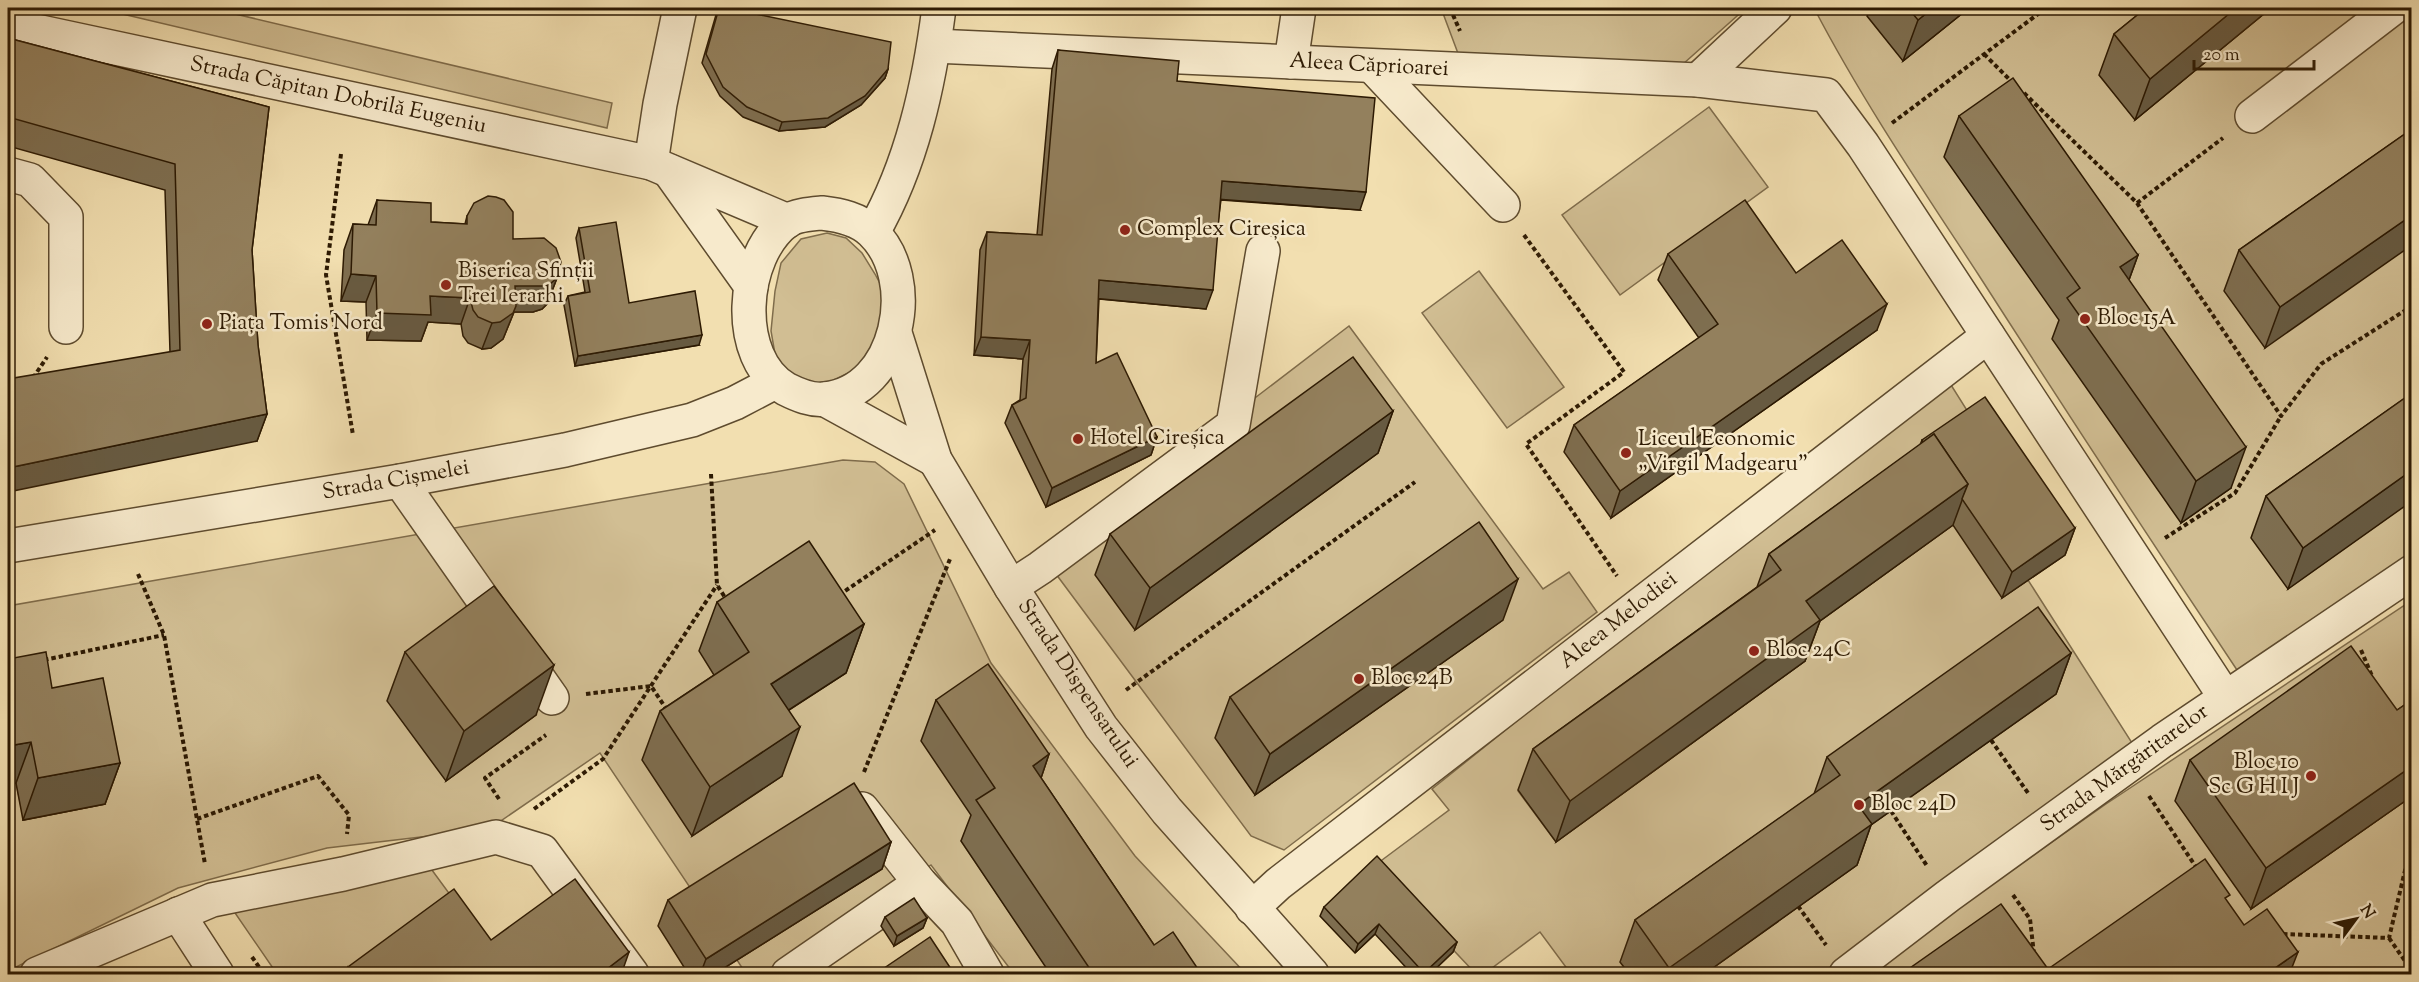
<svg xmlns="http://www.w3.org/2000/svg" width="2419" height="982" font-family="'Sorts Mill Goudy',serif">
<rect width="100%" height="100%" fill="#f2dfb0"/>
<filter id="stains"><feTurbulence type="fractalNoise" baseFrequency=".00333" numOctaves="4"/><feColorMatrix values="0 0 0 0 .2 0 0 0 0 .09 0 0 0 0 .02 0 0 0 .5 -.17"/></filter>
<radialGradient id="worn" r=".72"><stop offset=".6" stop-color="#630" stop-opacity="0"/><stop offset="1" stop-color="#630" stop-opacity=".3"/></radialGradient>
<g fill="#d1be93" stroke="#7f6c4b" stroke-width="1.5" fill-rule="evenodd">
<polygon points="97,8 210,8 612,103 607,128"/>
<polygon points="1194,8 1385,8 1271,12"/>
<polygon points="1441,8 1746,8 1683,64 1459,56"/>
<path d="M1814,8H1877L1903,61L1969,8H2181L2135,120L2271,8H2411V423L2288,589L2411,501V557L2239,673C2151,541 2064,408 1978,274C1921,187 1862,100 1814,8ZM2065,329L2231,488L2181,522Z"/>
<polygon points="1709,107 1768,187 1620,295 1562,215"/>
<polygon points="827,233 846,238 862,253 875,274 884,291 885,325 857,369 823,385 794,379 776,360 771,331 775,291 781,263 801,239"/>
<polygon points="1479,271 1564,387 1507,428 1422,313"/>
<polygon points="1349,326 1543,589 1569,572 1597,612 1284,850 1251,836 1053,570 1251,401"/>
<polygon points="1946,377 1975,423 1518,791 1556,842 1805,661 1791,642 1953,525 2028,580 2134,746 1826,974 1703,974 1621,962 1630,974 1571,974 1540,932 1484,974 1476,974 1374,866 1449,810 1432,789"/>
<polygon points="843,460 875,462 904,484 991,663 1135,856 1246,974 1156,974 980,829 961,841 1051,974 1014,974 931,865 773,974 746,974 737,960 881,869 699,901 600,753 489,829 327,848 178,888 8,971 8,784 16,783 24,820 105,804 8,697 8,606"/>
<polygon points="2411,601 2411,731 2251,909 2405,801 2412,810 2411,974 1865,974 2106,804"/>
<polygon points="429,866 465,915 386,974 277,974 233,910"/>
</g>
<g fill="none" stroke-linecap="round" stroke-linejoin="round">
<g stroke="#5e4b2e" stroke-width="36">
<g id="minor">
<polyline points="8,25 651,163 788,221"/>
<polyline points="934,46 1698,80 1826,95 1863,145 2225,697"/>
<polyline points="1291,62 1299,8"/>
<polyline points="1372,66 1503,205"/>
<polyline points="1698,80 1775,8"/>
<polyline points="2252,116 2393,8"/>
<polyline points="651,163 660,104 680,8"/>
<polyline points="669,171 751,286"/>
<polyline points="8,174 30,180 66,217 66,327"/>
<path d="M822,213C840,215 859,219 872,232C921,279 899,391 825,399C812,401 798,395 786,389C733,358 740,256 787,221C796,215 811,214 822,213Z"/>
<path d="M873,232C912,164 929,85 939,8"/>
<polyline points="895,333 935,460 1011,587 1101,727 1167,811 1312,974"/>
<polyline points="824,399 935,460"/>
<polyline points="400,481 552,698"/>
<polyline points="8,546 400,481 565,450 692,420 735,403 775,382"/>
<polyline points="1011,587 1040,568 1233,425 1263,251"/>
<polyline points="862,809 920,883 957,922 987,974"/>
<polyline points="1252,908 1278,884 1988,336"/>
<polyline points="178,914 217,974"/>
<polyline points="37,974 212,900 343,874 496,837 542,851 632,974"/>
<polyline points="788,974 920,883"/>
<polyline points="1846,974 1948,896 2162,741 2412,572"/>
</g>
</g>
<g stroke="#2d1a03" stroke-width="4" stroke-dasharray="4.5 3" stroke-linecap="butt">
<polyline points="1450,8 1460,31"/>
<polyline points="1984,54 2012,82"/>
<polyline points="2024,93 2137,203 2281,416 2321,364 2412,306"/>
<polyline points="1892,123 2046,8"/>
<polyline points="341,154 326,275 353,435"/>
<polyline points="2137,203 2223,138"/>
<polyline points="1524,235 1624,372 1526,444 1617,576"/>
<polyline points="33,378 47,357"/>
<polyline points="711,474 717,585 726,599"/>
<polyline points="2165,538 2235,493 2281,416"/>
<polyline points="138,574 164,635 205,864"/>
<polyline points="839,595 935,530"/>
<polyline points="2361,650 2372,676"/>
<polyline points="44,660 164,635"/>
<polyline points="1126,690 1415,482"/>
<polyline points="586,694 651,686 667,710"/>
<polyline points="1991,740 2028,793"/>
<polyline points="864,772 950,559"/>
<polyline points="2149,796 2198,870"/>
<polyline points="499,799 485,778 546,735"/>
<polyline points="534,809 603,759 717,585"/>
<polyline points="1891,811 1927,866"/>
<polyline points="197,819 318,776 349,815 347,834"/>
<polyline points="2013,895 2030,919 2034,954"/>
<polyline points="1798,906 1826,945"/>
<polyline points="2283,934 2389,938 2412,841"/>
<polyline points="2389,938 2412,971"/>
<polyline points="252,957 264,974"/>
</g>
<use href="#minor" stroke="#f7eacc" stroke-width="33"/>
</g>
<g fill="#7e6e50" stroke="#2d1a03" stroke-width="1.5">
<polygon points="718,8 888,69 885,78 861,105 825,127 779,131 743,117 720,96 702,63"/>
<polygon points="835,8 857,8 855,12"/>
<polygon points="1870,8 1969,8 1903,61 1867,16"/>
<polygon points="2146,8 2271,8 2135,120 2099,75 2114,34"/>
<polygon points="8,38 269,107 252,250 258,345 267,414 257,441 170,352 165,190 8,146"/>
<polygon points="1058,50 1177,81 1360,210 1221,200 1206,309 1099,299 1096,363 1157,437 1151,455 1046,507 1005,423 1012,405 1020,400 1023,359 974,355 980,250 987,232 1037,235 1052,69"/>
<polygon points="1959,116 2138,255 2129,280 2231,488 2181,523 2052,339 2059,320 1944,157"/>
<polygon points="2412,129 2265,348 2224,291 2239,250"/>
<polygon points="377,200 431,222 465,224 467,216 513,239 557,278 547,304 542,309 533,312 514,312 503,339 491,348 482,349 468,343 463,336 461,324 428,322 421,341 367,340 366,302 341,301 344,250 353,224 368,225"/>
<polygon points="579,228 629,303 699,345 575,366 564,305 568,296 585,292 576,238"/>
<polygon points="1668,254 1796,273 1877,330 1611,518 1564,452 1574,425 1699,338 1658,280"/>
<polygon points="2412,393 2288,589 2251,538 2266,496"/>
<polygon points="1393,411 1378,453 1135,630 1095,575 1110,534"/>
<polygon points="1922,440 2075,528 2065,555 2002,598 1953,525 1820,621 1805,661 1556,842 1518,790 1533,749 1757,587 1769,554 1920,445"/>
<polygon points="717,602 864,624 846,673 789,710 782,776 692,836 642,760 660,711 714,675 699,651"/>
<polygon points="1503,620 1255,795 1215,738 1230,697"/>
<polygon points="405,652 536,715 446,781 387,701"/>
<polygon points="2071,653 2056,694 1871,825 1857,865 1703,975 1630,975 1620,962 1635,920 1814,794 1827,757"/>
<polygon points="8,659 52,688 120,763 105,804 23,820 16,783 8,784"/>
<polygon points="936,700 1049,754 1041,778 1154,945 1202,975 1051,975 961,841 971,815 921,741"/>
<polygon points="2412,700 2412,810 2405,801 2251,909 2175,801 2190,760 2397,710"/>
<polygon points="891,842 882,869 713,975 689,975 658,926 668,900"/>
<polygon points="1324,907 1457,942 1453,952 1429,975 1413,975 1375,934 1355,953 1320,916"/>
<polygon points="885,917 927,918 923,928 894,946 881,926"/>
<polygon points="348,967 353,975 345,975"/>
</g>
<g fill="#675a41" stroke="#2d1a03" stroke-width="1.5">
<polygon points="1933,8 1969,8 1903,61 1918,20"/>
<polygon points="2236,8 2271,8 2135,120 2150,79"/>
<polygon points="888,69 885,78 861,105 825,127 779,131 782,122"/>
<polygon points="1222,181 1366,192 1360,210 1216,199"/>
<polygon points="2412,215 2412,245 2265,348 2280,307"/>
<polygon points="2138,255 2123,296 2120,267"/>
<polygon points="351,274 376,276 366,302 341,301"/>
<polygon points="557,278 547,304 542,309 533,312 514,312 503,339 491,348 482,349 492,323 515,286"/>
<polygon points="1099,280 1213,290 1206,309 1092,298"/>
<polygon points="430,296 470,298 461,324 428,322 421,341 367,340 377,313"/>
<polygon points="1887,304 1877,330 1611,518 1620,491"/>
<polygon points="702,335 699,345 575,366 578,356"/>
<polygon points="981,337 1030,340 1023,359 974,355"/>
<polygon points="1393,411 1378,453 1135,630 1150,588"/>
<polygon points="267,414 257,441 8,492 8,468"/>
<polygon points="1157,437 1151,455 1046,507 1052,488"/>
<polygon points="2246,447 2231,488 2181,523 2196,481"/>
<polygon points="2412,470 2412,501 2288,589 2303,548"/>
<polygon points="1968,484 1953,525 1820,621 1805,661 1556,842 1570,801 1806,601"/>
<polygon points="2075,528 2065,555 2002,598 2012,572"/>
<polygon points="1518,579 1503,620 1255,795 1270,754"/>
<polygon points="864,624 846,673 753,733 771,684"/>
<polygon points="2071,653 2056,694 1871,825 1857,865 1703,975 1667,975 1669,968 1858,805"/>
<polygon points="554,665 536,715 446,781 464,731"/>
<polygon points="800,727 782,776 692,836 710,787"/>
<polygon points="31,742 16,783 8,784 8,746"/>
<polygon points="1049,754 1035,796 1033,766"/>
<polygon points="120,763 105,804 23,820 38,778"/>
<polygon points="2412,766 2412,783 2405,801 2251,909 2266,868"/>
<polygon points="891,842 882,869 713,975 700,975 706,959"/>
<polygon points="927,918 923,928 894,946 897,936"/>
<polygon points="1379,924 1375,934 1355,953 1358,944"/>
<polygon points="1457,942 1453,952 1429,975 1423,975 1424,973"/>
<polygon points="629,952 621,975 599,975"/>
<polygon points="2298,952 2289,975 2265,975"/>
</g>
<g fill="#93805d" stroke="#2d1a03" stroke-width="1.5">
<polygon points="719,8 727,8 891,42 888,69 865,96 828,118 782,122 747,107 723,87 706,54"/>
<polygon points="1908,8 1933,8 1918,20"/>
<polygon points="2146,8 2236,8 2150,79 2114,34"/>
<polygon points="8,38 269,107 252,250 258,345 267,414 8,468 8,379 180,350 175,164 8,117"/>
<polygon points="1058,50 1179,61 1177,81 1375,98 1366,192 1222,181 1213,290 1099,280 1096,363 1117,353 1157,437 1052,488 1012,405 1026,398 1030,340 981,337 987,232 1042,235"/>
<polygon points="2013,78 2138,255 2120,267 2246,447 2196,481 2067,298 2080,288 1959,116"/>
<polygon points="2412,129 2412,215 2280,307 2239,250"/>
<polygon points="488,196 496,197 504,200 513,212 513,239 544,238 556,248 561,262 557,278 551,283 542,286 515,286 516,306 513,313 500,322 492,323 478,317 473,310 470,298 430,296 431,315 377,313 376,276 351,274 353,224 376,225 377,200 431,203 431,222 467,224 467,216 474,203"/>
<polygon points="1745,200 1796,273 1842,240 1887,304 1620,491 1574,425 1718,324 1668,254"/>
<polygon points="616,222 629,303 695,291 702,335 578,356 568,296 590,292 579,228"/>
<polygon points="1353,357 1393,411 1150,588 1110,534"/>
<polygon points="2412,393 2412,470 2303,548 2266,496"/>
<polygon points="1985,397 2075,528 2012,572 1962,499 1968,484 1934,434 1923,442 1922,440"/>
<polygon points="1934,434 1968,484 1806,601 1820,620 1570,801 1533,749 1781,570 1769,554"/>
<polygon points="1479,522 1518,579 1270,754 1230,697"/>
<polygon points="809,541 864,624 771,684 800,727 710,787 660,711 749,652 717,602"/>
<polygon points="494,586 554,665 464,731 405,652"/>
<polygon points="2038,607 2071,653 1858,805 1872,824 1669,968 1635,920 1840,775 1827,757"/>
<polygon points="2351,646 2397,710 2412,700 2412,766 2266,868 2190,760"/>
<polygon points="46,652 52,688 103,678 120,763 38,778 31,742 8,746 8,659"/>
<polygon points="988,664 1049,754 1033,766 1154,945 1173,932 1202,975 1094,975 976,800 995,788 936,700"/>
<polygon points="854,783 891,842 706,959 668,900"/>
<polygon points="1377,856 1457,942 1424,973 1379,924 1358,944 1324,907"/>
<polygon points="2205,859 2230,895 2225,898 2244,925 2267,909 2298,952 2265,975 1900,975 2001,904 2048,969"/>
<polygon points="575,879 629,952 599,975 505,975 504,973 502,975 353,975 348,967 454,889 491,940"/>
<polygon points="914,898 927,918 897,936 885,917"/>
<polygon points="930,937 955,975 874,975"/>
</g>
<g fill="#8f2418" stroke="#f7eacc" stroke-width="2">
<circle cx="1125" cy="230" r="6"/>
<circle cx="446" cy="285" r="6"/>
<circle cx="2085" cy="319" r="6"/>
<circle cx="207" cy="324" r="6"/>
<circle cx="1078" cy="439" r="6"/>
<circle cx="1626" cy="453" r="6"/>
<circle cx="1754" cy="651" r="6"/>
<circle cx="1359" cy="679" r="6"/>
<circle cx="2311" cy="776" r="6"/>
<circle cx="1859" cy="805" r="6"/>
</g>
<g text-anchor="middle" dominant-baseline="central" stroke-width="5" stroke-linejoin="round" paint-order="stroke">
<g font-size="22" fill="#2d1a03" stroke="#f7eacc">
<text transform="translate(1369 66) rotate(3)">Aleea Căprioarei</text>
<text transform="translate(338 96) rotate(12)">Strada Căpitan Dobrilă Eugeniu</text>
<text transform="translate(396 481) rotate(-10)">Strada Cișmelei</text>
<text transform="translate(1619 621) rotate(-38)">Aleea Melodiei</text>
<text transform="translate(1077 684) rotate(56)">Strada Dispensarului</text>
<text transform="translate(2125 769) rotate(-36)">Strada Mărgăritarelor</text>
</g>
<g font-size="22" fill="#2d1a03" stroke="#f7eacc" text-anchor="start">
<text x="1137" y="230">Complex Cireșica</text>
<text x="458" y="272">Biserica Sfinții<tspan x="458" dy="25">Trei Ierarhi</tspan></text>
<text x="2097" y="319">Bloc 15A</text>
<text x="219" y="324">Piața Tomis Nord</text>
<text x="1090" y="439">Hotel Cireșica</text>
<text x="1638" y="440">Liceul Economic<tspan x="1638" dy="25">„Virgil Madgearu”</tspan></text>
<text x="1766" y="651">Bloc 24C</text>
<text x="1371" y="679">Bloc 24B</text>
<text x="2299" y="763" text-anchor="end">Bloc 10<tspan x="2299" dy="25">Sc G H I J</tspan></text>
<text x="1871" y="805">Bloc 24D</text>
</g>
</g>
<rect width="2419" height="982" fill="none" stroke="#f2dfb0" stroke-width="30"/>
<rect x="9" y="9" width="2401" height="964" fill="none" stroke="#2d1a03" stroke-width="3"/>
<rect x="15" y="15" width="2389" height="952" fill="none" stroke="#2d1a03" stroke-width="1.5"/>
<g transform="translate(2356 919) rotate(57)" stroke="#f7eacc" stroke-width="4.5" paint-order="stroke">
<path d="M0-4.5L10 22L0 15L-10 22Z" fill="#2d1a03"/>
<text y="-9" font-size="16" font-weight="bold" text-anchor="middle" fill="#2d1a03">N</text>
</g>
<path d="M2194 60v9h120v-9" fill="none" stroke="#2d1a03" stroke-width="3"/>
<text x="2203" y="60" font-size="18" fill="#2d1a03" stroke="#f7eacc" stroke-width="4.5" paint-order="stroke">20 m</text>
<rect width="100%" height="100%" filter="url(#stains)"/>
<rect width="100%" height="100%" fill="url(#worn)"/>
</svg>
